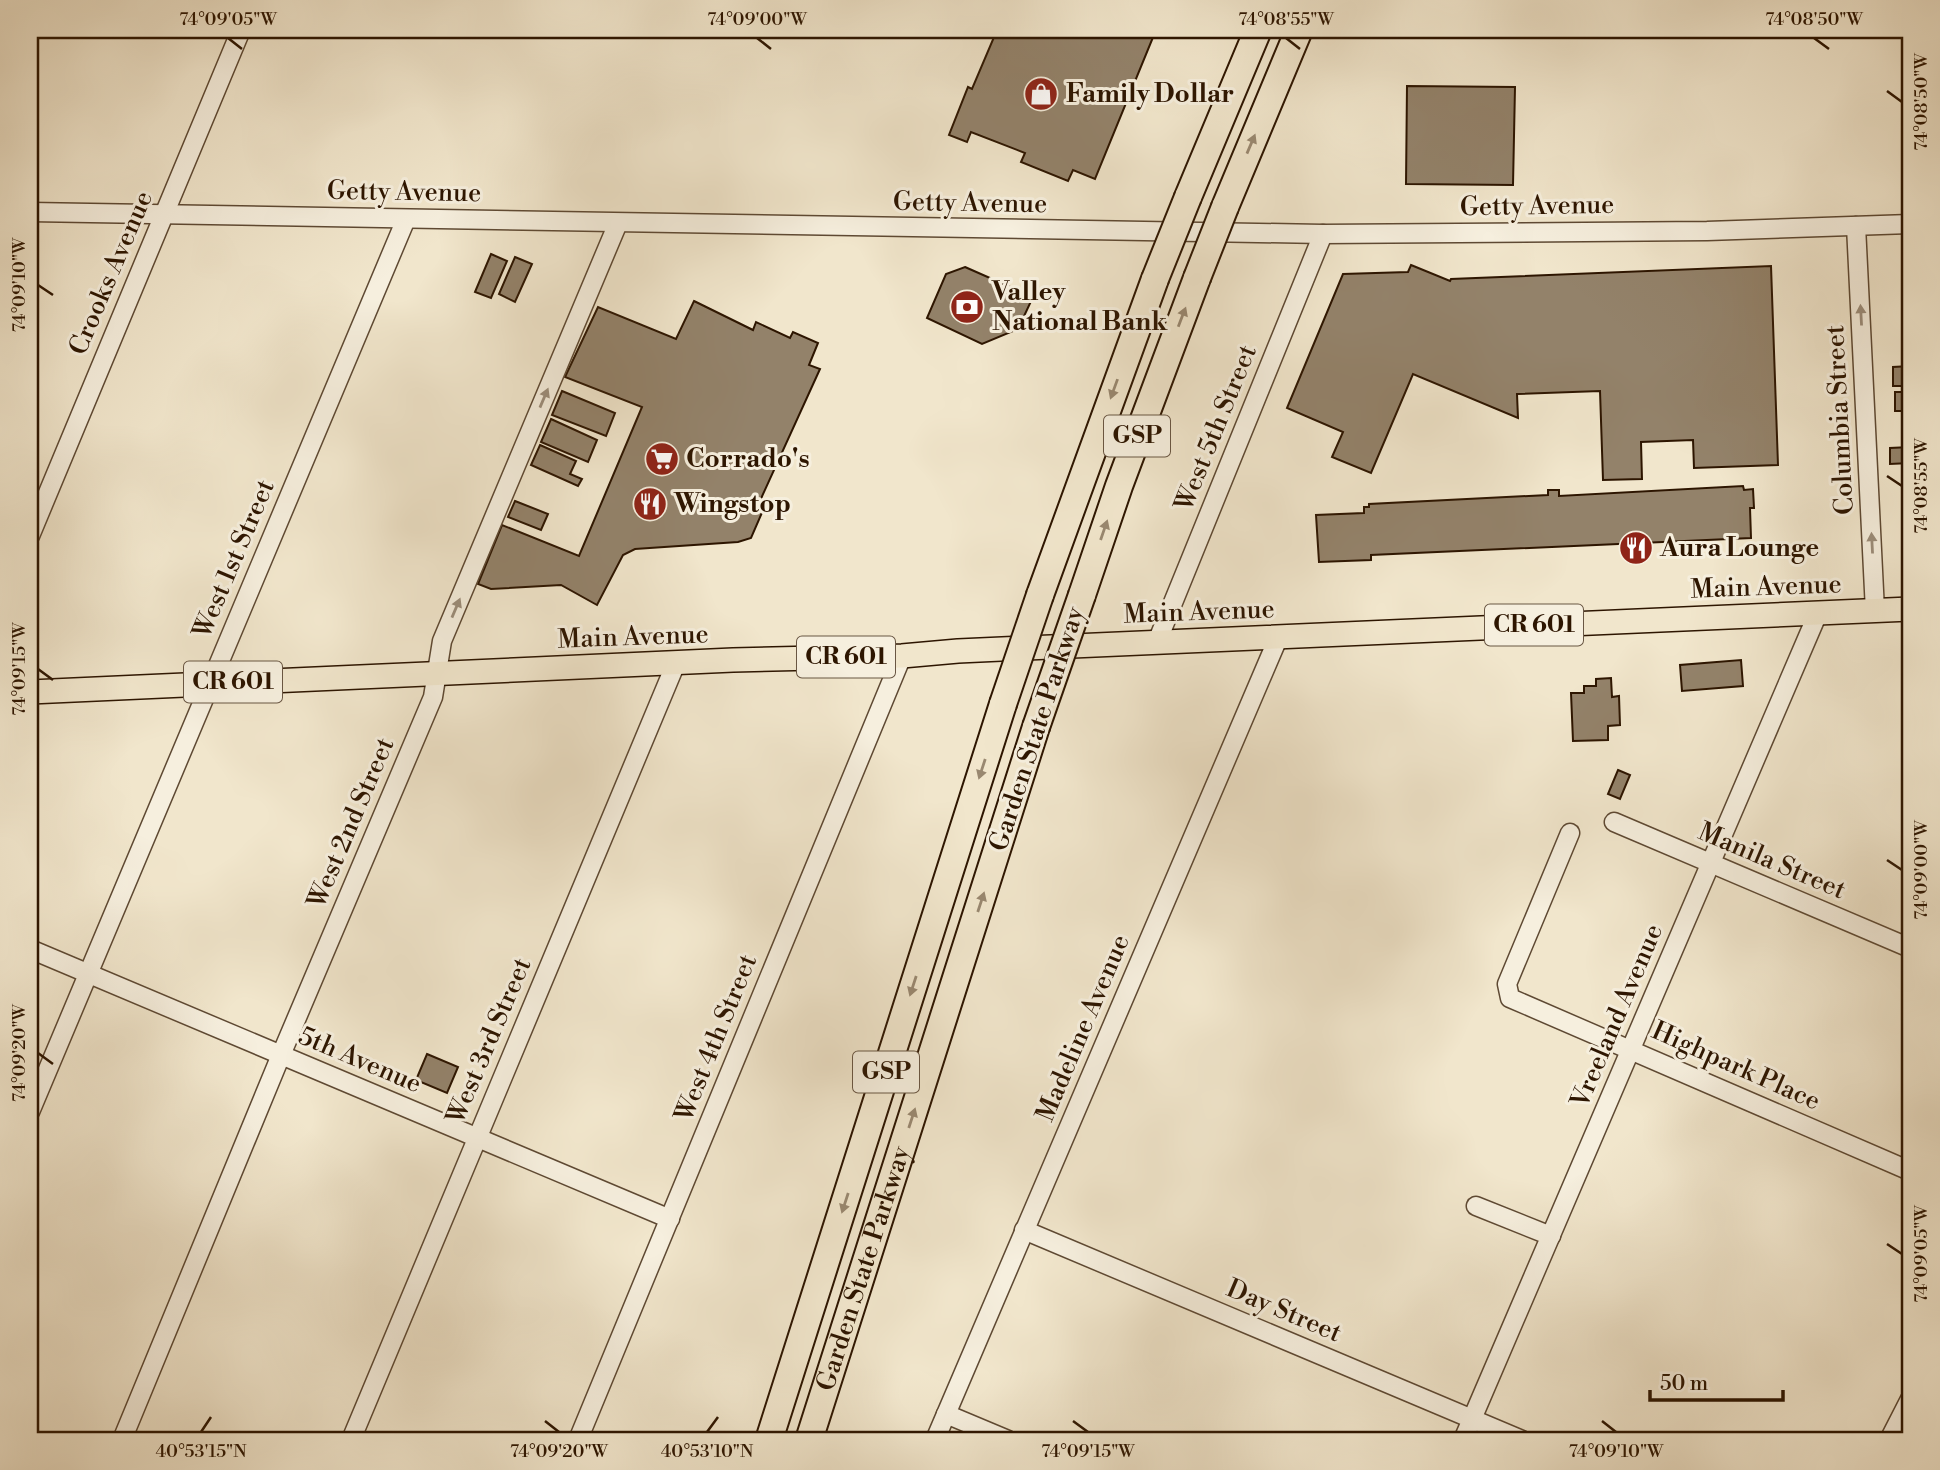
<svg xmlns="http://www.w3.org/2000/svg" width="1940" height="1470" font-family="'Libre Bodoni',serif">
<rect width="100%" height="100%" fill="#f1e6cc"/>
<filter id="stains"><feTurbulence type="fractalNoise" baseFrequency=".00286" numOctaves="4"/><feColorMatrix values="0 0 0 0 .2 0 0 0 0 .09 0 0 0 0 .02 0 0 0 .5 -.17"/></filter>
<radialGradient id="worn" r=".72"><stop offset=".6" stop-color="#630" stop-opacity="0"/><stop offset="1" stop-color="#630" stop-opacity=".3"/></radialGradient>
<g fill="#93826a" stroke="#2d1500" stroke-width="2">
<polygon points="997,30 1156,30 1095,179 1073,170 1068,181 1021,162 1025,153 971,132 967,142 949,135 968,87 972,89"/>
<polygon points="1407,86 1515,87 1513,185 1406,184"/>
<polygon points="491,254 507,261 491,298 475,292"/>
<polygon points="515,257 532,264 515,302 499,294"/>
<polygon points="1411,265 1450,281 1451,279 1771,266 1778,465 1694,468 1693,440 1641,442 1642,479 1603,480 1600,391 1517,394 1518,418 1413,374 1371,473 1332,457 1343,432 1287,408 1343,274 1408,272"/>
<polygon points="965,267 1033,297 1018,329 982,344 927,318 946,274"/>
<polygon points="694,301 753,330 756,322 790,338 793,332 818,343 809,365 820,369 759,503 764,508 751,538 738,542 635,549 623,555 597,605 561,585 491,589 478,584 502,525 579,556 642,407 565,377 598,307 676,339"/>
<polygon points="1910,366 1910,386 1893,386 1893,367"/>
<polygon points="562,391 615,413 606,436 552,415"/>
<rect x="1895" y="392" width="15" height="19"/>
<polygon points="551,419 597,440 588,462 541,442"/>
<polygon points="540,445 576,461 570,474 582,479 578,486 531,465"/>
<polygon points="1910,447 1910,463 1890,464 1890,448"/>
<polygon points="1743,486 1744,490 1753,489 1754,508 1750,508 1751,538 1371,555 1371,560 1319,562 1316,515 1364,513 1364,507 1369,507 1369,504 1548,495 1548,490 1559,490 1559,496"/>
<polygon points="515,501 548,514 541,530 508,517"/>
<polygon points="1741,660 1743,686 1682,691 1680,665"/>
<polygon points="1611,678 1612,697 1619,696 1620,725 1608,726 1608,740 1573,741 1571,693 1584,693 1584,686 1596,686 1596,679"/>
<polygon points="1618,770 1630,775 1620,799 1608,794"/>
<polygon points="427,1054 458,1067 447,1093 416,1080"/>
</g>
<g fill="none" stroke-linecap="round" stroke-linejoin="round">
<g stroke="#5e4933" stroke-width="21">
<g id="minor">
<polyline points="30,212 1323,234 1707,231 1910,224"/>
<polyline points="1856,226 1875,611"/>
<polyline points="30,536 241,30"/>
<polyline points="1157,642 1323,234"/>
<polyline points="1614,822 1910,948"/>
<polyline points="1570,833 1507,984 1510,998 1910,1171"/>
<polyline points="30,949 670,1219"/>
<polyline points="30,1112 406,219"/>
<polyline points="1476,1206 1551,1236"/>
<polyline points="1024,1230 1522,1440"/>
<polyline points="946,1414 1008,1440"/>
<polyline points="122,1440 281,1055 433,697 442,641 618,223"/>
<polyline points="351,1440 676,663"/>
<polyline points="578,1440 902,656"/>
<polyline points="935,1440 1279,636"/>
<polyline points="1463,1440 1818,613"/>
<polyline points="1889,1440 1910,1399"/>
</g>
</g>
<g stroke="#2d1500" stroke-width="26">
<polyline id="major" points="30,692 733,660 902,656 958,651 1910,609"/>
</g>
<g stroke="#2d1500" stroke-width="30">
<g id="highway">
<polyline points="1188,197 1258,30"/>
<polyline points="1225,207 1299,30"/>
<polyline points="1040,595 1155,279"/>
<polyline points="1082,595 1119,486 1197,278"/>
<polyline points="769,1440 1003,704"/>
<path id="s1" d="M809,1440L1036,727"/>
</g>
</g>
<use href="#minor" stroke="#f6efde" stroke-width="18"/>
<use href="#major" stroke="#f1e6cc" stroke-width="23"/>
<use href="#highway" stroke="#f1e6cc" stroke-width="26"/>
<g stroke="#2d1500" stroke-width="30" stroke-linecap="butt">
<g id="highway-bridge">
<polyline points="1197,278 1225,207"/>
<polyline points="1155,279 1188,197"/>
<polyline points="1003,704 1040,595"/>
<polyline points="1036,727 1082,595"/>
</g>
</g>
<use href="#highway-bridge" stroke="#f1e6cc" stroke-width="26"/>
</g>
<defs><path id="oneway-solid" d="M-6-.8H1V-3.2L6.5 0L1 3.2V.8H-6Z" transform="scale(1.75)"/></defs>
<g fill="#998870">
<use href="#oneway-solid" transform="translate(1251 144) rotate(-67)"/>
<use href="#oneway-solid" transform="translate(1182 317) rotate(-69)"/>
<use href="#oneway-solid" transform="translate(1114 389) rotate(110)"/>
<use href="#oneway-solid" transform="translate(1104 530) rotate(-71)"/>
<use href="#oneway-solid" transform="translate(982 769) rotate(108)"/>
<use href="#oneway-solid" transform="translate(981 902) rotate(-72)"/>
<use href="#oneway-solid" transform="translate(913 986) rotate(108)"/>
<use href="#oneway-solid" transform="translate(912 1118) rotate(-72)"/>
<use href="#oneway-solid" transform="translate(845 1203) rotate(108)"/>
</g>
<g fill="#9c8d7a">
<use href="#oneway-solid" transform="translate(1861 315) rotate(-93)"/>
<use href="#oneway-solid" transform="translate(544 398) rotate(-67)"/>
<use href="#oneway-solid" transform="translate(1872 543) rotate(-93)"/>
<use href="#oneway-solid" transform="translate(456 608) rotate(-67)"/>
</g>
<path fill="none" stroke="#2d1500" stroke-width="2.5" d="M228,38L242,49M757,38L771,49M1286,38L1300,49M1814,38L1829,49M1887,91L1902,102M38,285L53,295M1887,476L1902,486M38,669L53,680M1887,860L1902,870M38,1053L53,1064M1887,1244L1902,1254M545,1421L559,1432M1073,1421L1088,1432M1602,1421L1616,1432M201,1432L211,1417M707,1432L718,1417"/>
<defs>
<g id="shop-disc" transform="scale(1.75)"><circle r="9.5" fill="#8f2418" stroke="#f6efde"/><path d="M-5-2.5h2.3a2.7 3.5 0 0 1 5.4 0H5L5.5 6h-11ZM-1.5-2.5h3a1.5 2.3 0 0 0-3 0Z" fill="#fff"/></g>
<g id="bank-disc" transform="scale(1.75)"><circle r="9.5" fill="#8f2418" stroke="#f6efde"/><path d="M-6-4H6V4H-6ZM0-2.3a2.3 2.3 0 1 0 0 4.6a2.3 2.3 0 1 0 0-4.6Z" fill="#fff"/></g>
<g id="supermarket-disc" transform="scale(1.75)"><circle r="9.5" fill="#8f2418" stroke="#f6efde"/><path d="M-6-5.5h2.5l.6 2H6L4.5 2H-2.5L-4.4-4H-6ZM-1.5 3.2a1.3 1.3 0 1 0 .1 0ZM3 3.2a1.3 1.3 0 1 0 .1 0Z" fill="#fff"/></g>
<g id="restaurant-disc" transform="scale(1.75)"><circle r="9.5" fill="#8f2418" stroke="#f6efde"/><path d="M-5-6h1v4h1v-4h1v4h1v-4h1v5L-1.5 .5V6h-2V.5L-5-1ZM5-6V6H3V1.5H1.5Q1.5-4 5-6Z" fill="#fff"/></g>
</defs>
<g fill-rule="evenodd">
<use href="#shop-disc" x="1041" y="94"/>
<use href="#bank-disc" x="967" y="307"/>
<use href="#supermarket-disc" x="662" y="459"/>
<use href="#restaurant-disc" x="650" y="504"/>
<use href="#restaurant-disc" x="1636" y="548"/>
</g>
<g text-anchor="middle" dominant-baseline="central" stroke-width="6" stroke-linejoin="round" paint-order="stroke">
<g fill="#f6efde" stroke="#695643" stroke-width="2">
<rect x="1104" y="415.5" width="66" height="41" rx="5"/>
<rect x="1485" y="604.5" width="98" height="41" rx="5"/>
<rect x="797" y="636.5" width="98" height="41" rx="5"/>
<rect x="184" y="661.5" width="98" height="41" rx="5"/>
<rect x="853" y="1051.5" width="66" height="41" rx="5"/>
</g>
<g font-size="24" font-weight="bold" fill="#2d1500">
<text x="1137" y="436">GSP</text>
<text x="1534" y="625">CR 601</text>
<text x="846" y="657">CR 601</text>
<text x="233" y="682">CR 601</text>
<text x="886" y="1072">GSP</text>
</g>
<g font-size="26" font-weight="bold" fill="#2d1500" stroke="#f6efde" text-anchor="start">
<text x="1066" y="94">Family Dollar</text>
<text x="992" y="292">Valley<tspan x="992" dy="30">National Bank</tspan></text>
<text x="686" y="459">Corrado's</text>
<text x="674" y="504">Wingstop</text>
<text x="1660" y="548">Aura Lounge</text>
</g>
<g font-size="26" fill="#2d1500" stroke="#f6efde">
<text transform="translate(404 192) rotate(1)">Getty Avenue</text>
<text transform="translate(970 203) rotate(1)">Getty Avenue</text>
<text transform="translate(1537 206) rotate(-1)">Getty Avenue</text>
<text transform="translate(111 273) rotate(-67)">Crooks Avenue</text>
<text transform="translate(1840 420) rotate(-93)">Columbia Street</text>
<text transform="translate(1216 428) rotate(-68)">West 5th Street</text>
<text transform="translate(234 559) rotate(-67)">West 1st Street</text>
<text transform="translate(1766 587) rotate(-2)">Main Avenue</text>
<text transform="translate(1199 612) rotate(-2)">Main Avenue</text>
<text transform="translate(633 637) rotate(-2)">Main Avenue</text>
<text transform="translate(1037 729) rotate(-72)">Garden State Parkway</text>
<text transform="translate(351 823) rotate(-67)">West 2nd Street</text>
<text transform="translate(1772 861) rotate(23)">Manila Street</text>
<text transform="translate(1617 1016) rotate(-67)">Vreeland Avenue</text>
<text transform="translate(1083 1028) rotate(-67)">Madeline Avenue</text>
<text transform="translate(716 1038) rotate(-68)">West 4th Street</text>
<text transform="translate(489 1041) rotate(-67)">West 3rd Street</text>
<text transform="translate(360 1060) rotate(23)">5th Avenue</text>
<text transform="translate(1736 1066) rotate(24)">Highpark Place</text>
<text stroke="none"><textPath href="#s1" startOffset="180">Garden State Parkway</textPath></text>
<text transform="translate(1284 1311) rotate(23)">Day Street</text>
</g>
</g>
<rect width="1940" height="1470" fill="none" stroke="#f1e6cc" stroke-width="77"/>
<path d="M1650 1390v10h133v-10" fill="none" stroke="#2d1500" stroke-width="3.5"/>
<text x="1660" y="1390" font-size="21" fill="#2d1500" stroke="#f6efde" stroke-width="5" paint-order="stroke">50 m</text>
<rect x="38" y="38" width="1864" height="1394" fill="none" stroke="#2d1500" stroke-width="2.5"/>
<g font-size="18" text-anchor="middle" fill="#2d1500">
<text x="228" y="25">74°09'05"W</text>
<text x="757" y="25">74°09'00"W</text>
<text x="1286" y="25">74°08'55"W</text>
<text x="1814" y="25">74°08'50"W</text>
<text transform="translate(1921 102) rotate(-90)" y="6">74°08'50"W</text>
<text transform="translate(19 285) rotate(-90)" y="6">74°09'10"W</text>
<text transform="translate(1921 486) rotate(-90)" y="6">74°08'55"W</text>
<text transform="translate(19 669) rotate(-90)" y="6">74°09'15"W</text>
<text transform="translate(1921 870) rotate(-90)" y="6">74°09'00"W</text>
<text transform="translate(19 1053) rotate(-90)" y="6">74°09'20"W</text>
<text transform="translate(1921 1254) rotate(-90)" y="6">74°09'05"W</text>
<text x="201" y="1457">40°53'15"N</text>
<text x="559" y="1457">74°09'20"W</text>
<text x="707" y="1457">40°53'10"N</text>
<text x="1088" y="1457">74°09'15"W</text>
<text x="1616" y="1457">74°09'10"W</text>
</g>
<rect width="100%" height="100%" filter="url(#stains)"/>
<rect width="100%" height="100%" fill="url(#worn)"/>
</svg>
